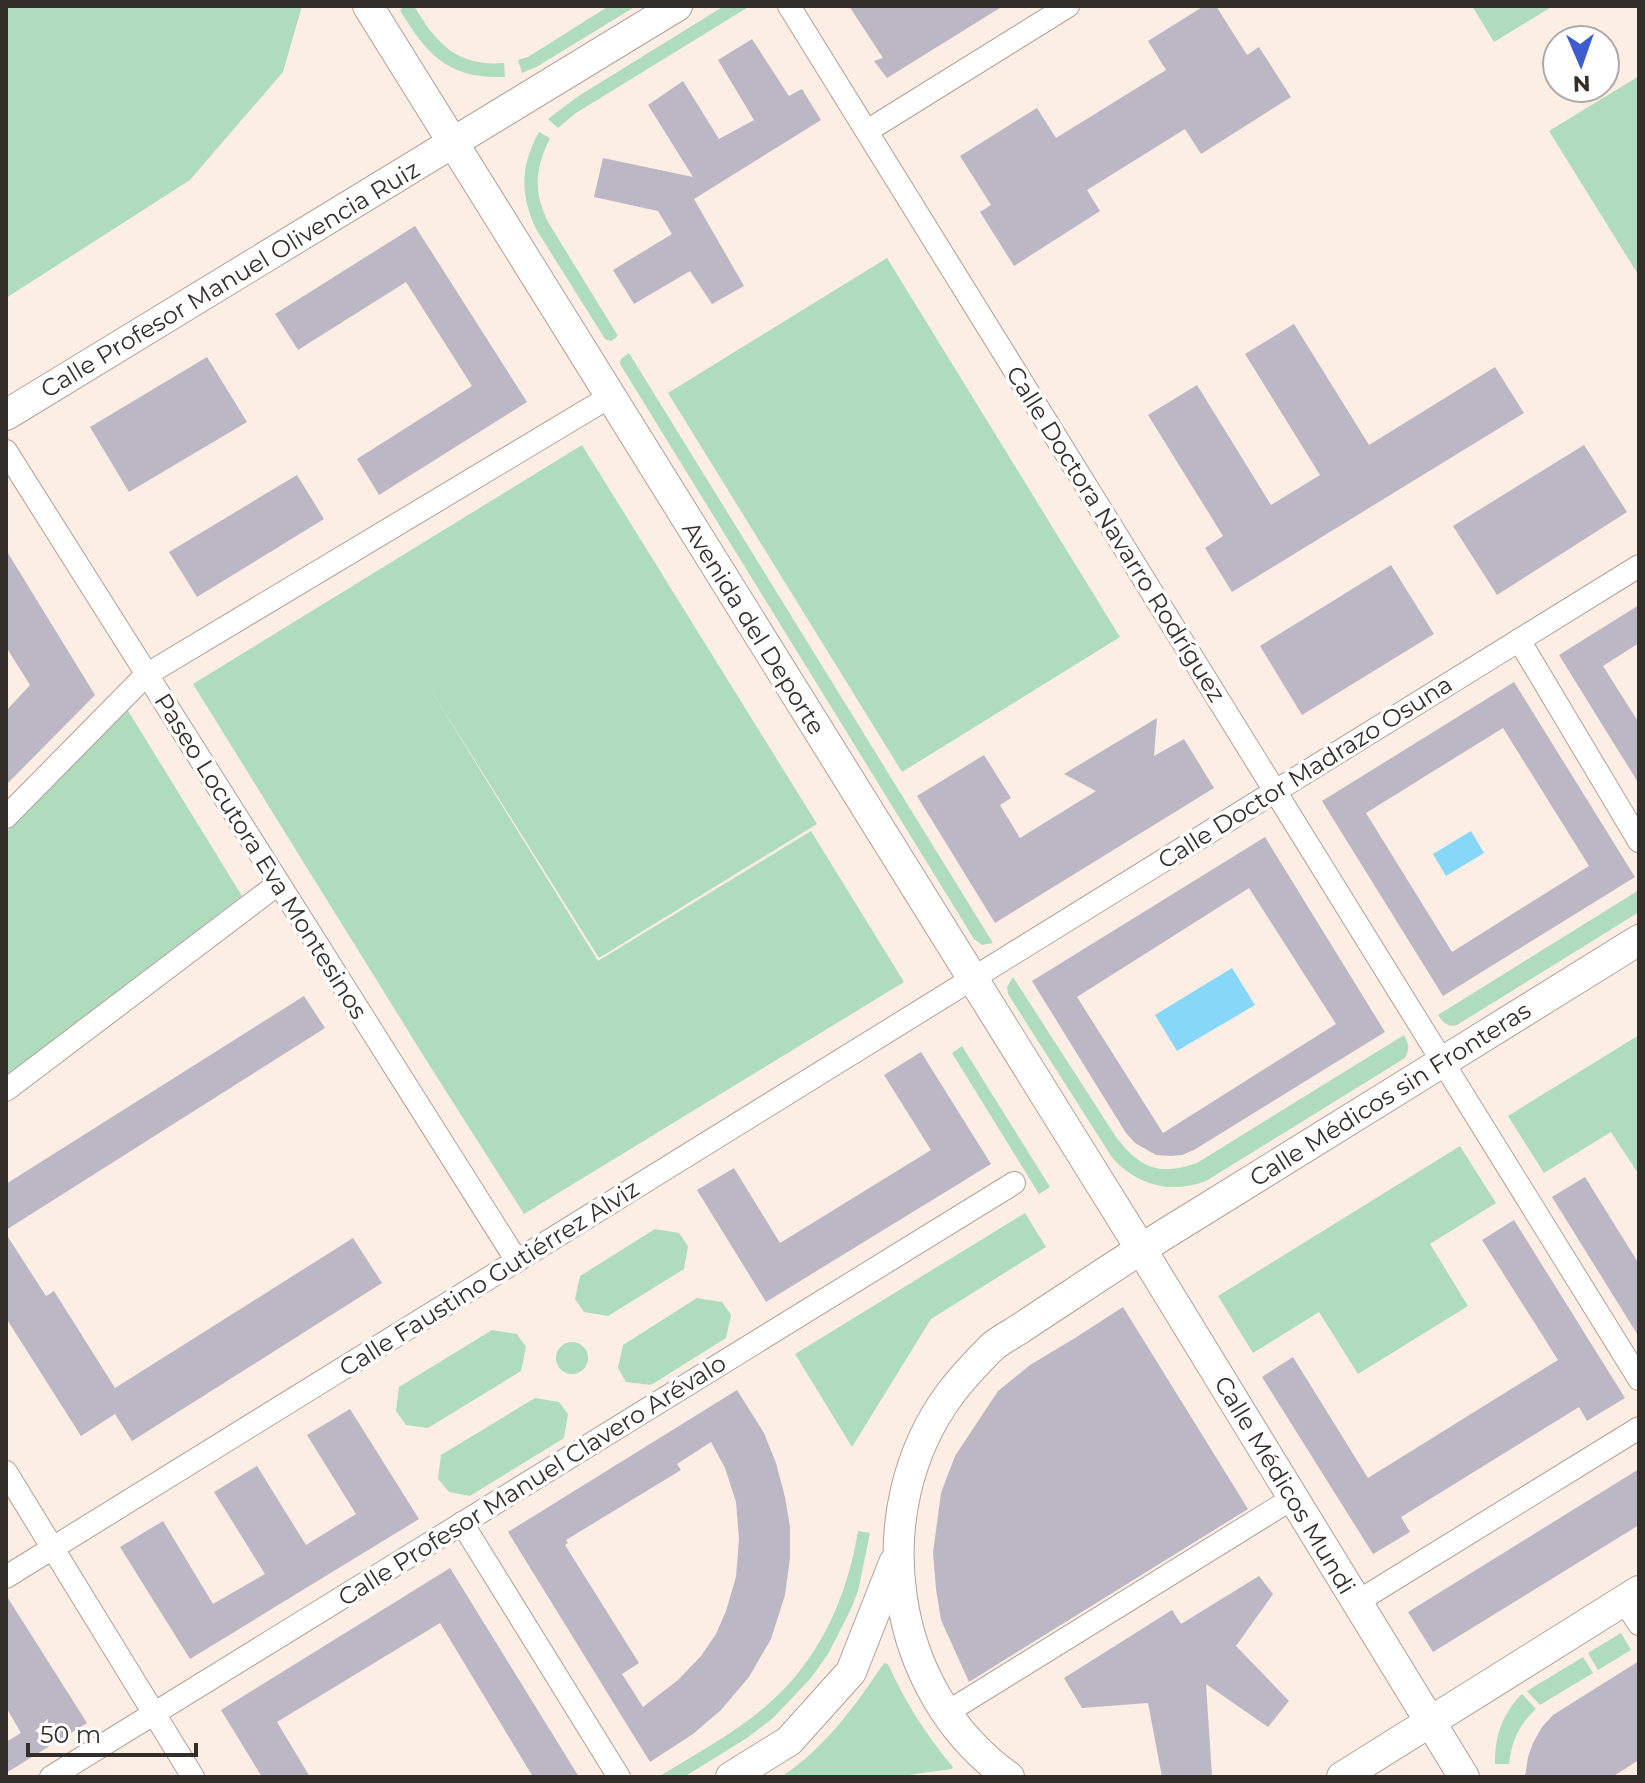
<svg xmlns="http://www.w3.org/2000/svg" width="1645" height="1783" font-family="Montserrat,sans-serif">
<rect width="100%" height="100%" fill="#fceee4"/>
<g fill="#aedcbd">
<polygon points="6,6 302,6 283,72 190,180 6,298"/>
<path d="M405,6H414C436,43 457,67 504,63L505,77C448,79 427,55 400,10Z"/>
<polygon points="609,6 636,6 538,66 522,73 518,60 528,57"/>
<polygon points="724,6 750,6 576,113 558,128 548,119 577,97"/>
<polygon points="1472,6 1553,6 1494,42"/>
<polygon points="1639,76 1639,276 1549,131"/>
<path d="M539,132L550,138C535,169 533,191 548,222L618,336L611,341L605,339L536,229C520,195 520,166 539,132Z"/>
<polygon points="887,258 1120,637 902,772 668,393"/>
<polygon points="629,353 993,943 982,945 974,939 620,364 621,359"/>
<polygon points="582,445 817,824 599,958 427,684 598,961 811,831 904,982 524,1214 428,1063 193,684"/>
<polygon points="127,709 242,896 6,1076 6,833"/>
<path d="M1639,890V912L1457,1025C1448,1028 1443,1022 1438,1015Z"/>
<path d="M1013,977L1116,1137C1141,1169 1159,1176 1197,1163L1404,1035C1409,1044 1410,1049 1405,1058L1206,1181C1171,1194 1139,1186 1113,1159L1008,994L1007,987Z"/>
<polygon points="1639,1035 1639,1175 1611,1132 1544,1173 1508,1116"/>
<polygon points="962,1046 1050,1187 1039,1194 952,1053"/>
<polygon points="1460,1146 1496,1203 1430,1244 1468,1306 1358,1374 1319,1312 1253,1353 1218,1296"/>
<polygon points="1025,1213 1046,1247 931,1319 852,1447 795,1354"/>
<polygon points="655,1229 679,1233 688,1246 684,1269 608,1316 584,1312 575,1299 580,1276"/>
<polygon points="697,1298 722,1302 731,1315 726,1338 651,1385 626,1382 618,1368 623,1345"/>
<polygon points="492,1330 517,1334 526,1347 521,1371 428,1428 406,1425 396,1411 399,1387"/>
<circle cx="572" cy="1358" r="16"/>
<polygon points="535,1398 559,1402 568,1414 564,1438 470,1496 449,1492 438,1479 441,1455"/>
<path d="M858,1531L870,1533L858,1591L850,1611L828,1654L811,1678L773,1718L747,1738L684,1777H658C694,1755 733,1734 766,1706C819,1661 847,1598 858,1531Z"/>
<polygon points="1621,1633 1631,1650 1598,1670 1588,1653"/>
<polygon points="1583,1657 1593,1673 1540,1705 1527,1691"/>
<path d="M884,1663L888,1664C905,1702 926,1735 953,1767L952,1769L894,1777H781C825,1748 855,1706 884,1663Z"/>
<path d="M1522,1694L1536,1709C1519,1725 1512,1740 1509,1764H1495C1495,1736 1502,1714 1522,1694Z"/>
</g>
<g fill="#87d7f8">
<polygon points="1471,831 1484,853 1446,876 1433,854"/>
<polygon points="1232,968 1255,1005 1177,1051 1155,1015"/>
</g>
<g fill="#bbb7c5" fill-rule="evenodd">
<polygon points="849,6 1003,6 887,78 874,61 883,58"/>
<polygon points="1204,6 1216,6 1247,55 1259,47 1291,97 1201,154 1185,129 1087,190 1100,211 1014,266 980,212 991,205 960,156 1037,108 1056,138 1166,70 1148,41"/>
<polygon points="752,39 789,96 802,89 821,120 694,199 744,286 712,304 690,271 634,304 613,270 672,234 658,211 594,197 603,158 693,177 648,105 683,81 719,139 754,120 718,60"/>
<polygon points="415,226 527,402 379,495 357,459 472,386 406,282 298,350 275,314"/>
<polygon points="1294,324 1369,445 1495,367 1524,413 1232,592 1205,548 1223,536 1148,415 1197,385 1271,505 1320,475 1245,354"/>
<polygon points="207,357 247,422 129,492 90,427"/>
<polygon points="1584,445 1627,512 1497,595 1453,526"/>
<polygon points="297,475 324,519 197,597 169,552"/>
<polygon points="6,550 95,695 6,785 6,711 30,685 6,647"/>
<polygon points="1391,565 1434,634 1302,715 1260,646"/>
<polygon points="1639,605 1639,643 1603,666 1639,723 1639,784 1559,655"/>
<path d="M1514,682L1635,877L1443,996L1322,801ZM1503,728L1589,866L1452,952L1366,813Z"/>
<polygon points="1157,718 1154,756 1184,739 1214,788 995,923 917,796 984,755 1011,798 1000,805 1020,838 1096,791 1064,774"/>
<path d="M1265,837L1385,1032L1194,1150L1182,1155L1170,1156L1156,1155L1135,1143L1126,1133L1032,981ZM1249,888L1336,1024L1163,1133L1077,997Z"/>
<polygon points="304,996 325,1028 6,1230 6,1184"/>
<polygon points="921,1052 991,1164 766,1302 697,1190 734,1168 780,1243 931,1150 884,1075"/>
<polygon points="1585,1177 1639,1264 1639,1337 1552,1197"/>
<polygon points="1514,1220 1625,1398 1587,1421 1579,1407 1401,1517 1410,1532 1373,1554 1262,1377 1293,1357 1368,1478 1558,1360 1482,1240"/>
<polygon points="6,1234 46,1296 54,1291 115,1388 353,1238 382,1283 132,1441 115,1414 81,1436 6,1318"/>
<polygon points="1123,1307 1248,1509 969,1682 941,1620 936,1589 933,1553 941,1493 955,1456 998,1391 1030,1365 1075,1338"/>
<path d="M737,1390L764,1433L776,1463L785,1497L790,1527V1558L785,1595L771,1639L749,1677L721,1710L693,1734L650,1762L508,1532ZM711,1442L725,1468L736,1502L739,1539L736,1577L726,1611L716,1634L701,1656L678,1680L643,1707L622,1674L639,1663L565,1545L568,1543L566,1540L681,1470L677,1464Z"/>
<polygon points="350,1409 419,1519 190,1659 120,1547 163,1521 213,1604 265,1574 214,1492 257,1466 306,1545 356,1514 307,1435"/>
<polygon points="1639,1469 1639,1525 1433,1652 1408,1612"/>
<polygon points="450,1568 579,1777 533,1777 440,1623 277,1722 310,1777 262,1777 221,1710"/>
<polygon points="1259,1576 1273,1594 1236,1646 1289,1701 1268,1727 1206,1684 1212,1776 1162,1777 1148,1703 1082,1708 1064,1678 1172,1610 1181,1624"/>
<polygon points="6,1595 87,1723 6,1773 6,1742 21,1733 6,1707"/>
<polygon points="1639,1661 1639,1760 1612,1777 1525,1777 1528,1757 1533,1743 1542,1727 1553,1715"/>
</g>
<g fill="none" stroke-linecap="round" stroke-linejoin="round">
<g stroke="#aea198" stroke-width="24">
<g id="street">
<polyline points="789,6 1639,1379"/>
<polyline points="867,131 1068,6"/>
<polyline points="6,451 517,1261"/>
<polyline points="1519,640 1639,841"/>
<polyline points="6,817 146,675 611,396"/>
<polyline points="6,1090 278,884"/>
<polyline points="6,1472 193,1777"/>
<polyline points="462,1523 619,1777"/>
<polyline points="6,1577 1639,566"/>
<polyline points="1624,1601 1639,1624"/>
<polyline points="1357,1602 1639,1428"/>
<polyline points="946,1713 1293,1498"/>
<polyline points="51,1777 1014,1183"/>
</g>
</g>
<g stroke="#aea198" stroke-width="32">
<g id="secondary">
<polyline points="368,6 1141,1249 1464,1777"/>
<polyline points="6,415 677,6"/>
<polyline points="731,1777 789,1741 851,1672 894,1563"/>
<path d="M1009,1777C889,1692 863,1512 950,1394C962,1378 978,1361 992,1347C1000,1340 1010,1335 1018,1330C1036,1318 1054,1306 1071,1295C1113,1267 1156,1239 1199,1213C1346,1122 1492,1031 1639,940"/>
<polyline points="1342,1777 1639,1591"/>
</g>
</g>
<use href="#street" stroke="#fff" stroke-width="22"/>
<use href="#secondary" stroke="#fff" stroke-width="30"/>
</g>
<g text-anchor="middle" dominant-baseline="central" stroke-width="7" stroke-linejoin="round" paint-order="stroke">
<g font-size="24" fill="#332e2a" stroke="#fff">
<text transform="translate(230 279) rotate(-31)">Calle Profesor Manuel Olivencia Ruiz</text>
<text transform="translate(1116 534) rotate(58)">Calle Doctora Navarro Rodríguez</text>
<text transform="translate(754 628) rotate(58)">Avenida del Deporte</text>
<text transform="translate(1305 772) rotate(-32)">Calle Doctor Madrazo Osuna</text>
<text transform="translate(261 856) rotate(58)">Paseo Locutora Eva Montesinos</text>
<text transform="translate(1390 1094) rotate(-32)">Calle Médicos sin Fronteras</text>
<text transform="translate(489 1278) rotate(-32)">Calle Faustino Gutiérrez Alviz</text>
<text transform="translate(532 1480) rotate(-32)">Calle Profesor Manuel Clavero Arévalo</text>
<text transform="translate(1285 1485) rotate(59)">Calle Médicos Mundi</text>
</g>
</g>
<rect width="1645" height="1783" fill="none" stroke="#332e2a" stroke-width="16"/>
<g transform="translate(1581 64) rotate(178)"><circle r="38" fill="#ffffff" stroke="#adabaa" stroke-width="2"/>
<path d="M0-6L14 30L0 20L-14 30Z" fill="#3f5ccf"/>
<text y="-12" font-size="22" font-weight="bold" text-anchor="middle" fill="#332e2a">N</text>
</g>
<path d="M28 1743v12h168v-12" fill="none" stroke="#332e2a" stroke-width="4"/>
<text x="40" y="1743" font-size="24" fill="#332e2a" stroke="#ffffff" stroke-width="6" paint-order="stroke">50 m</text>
</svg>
